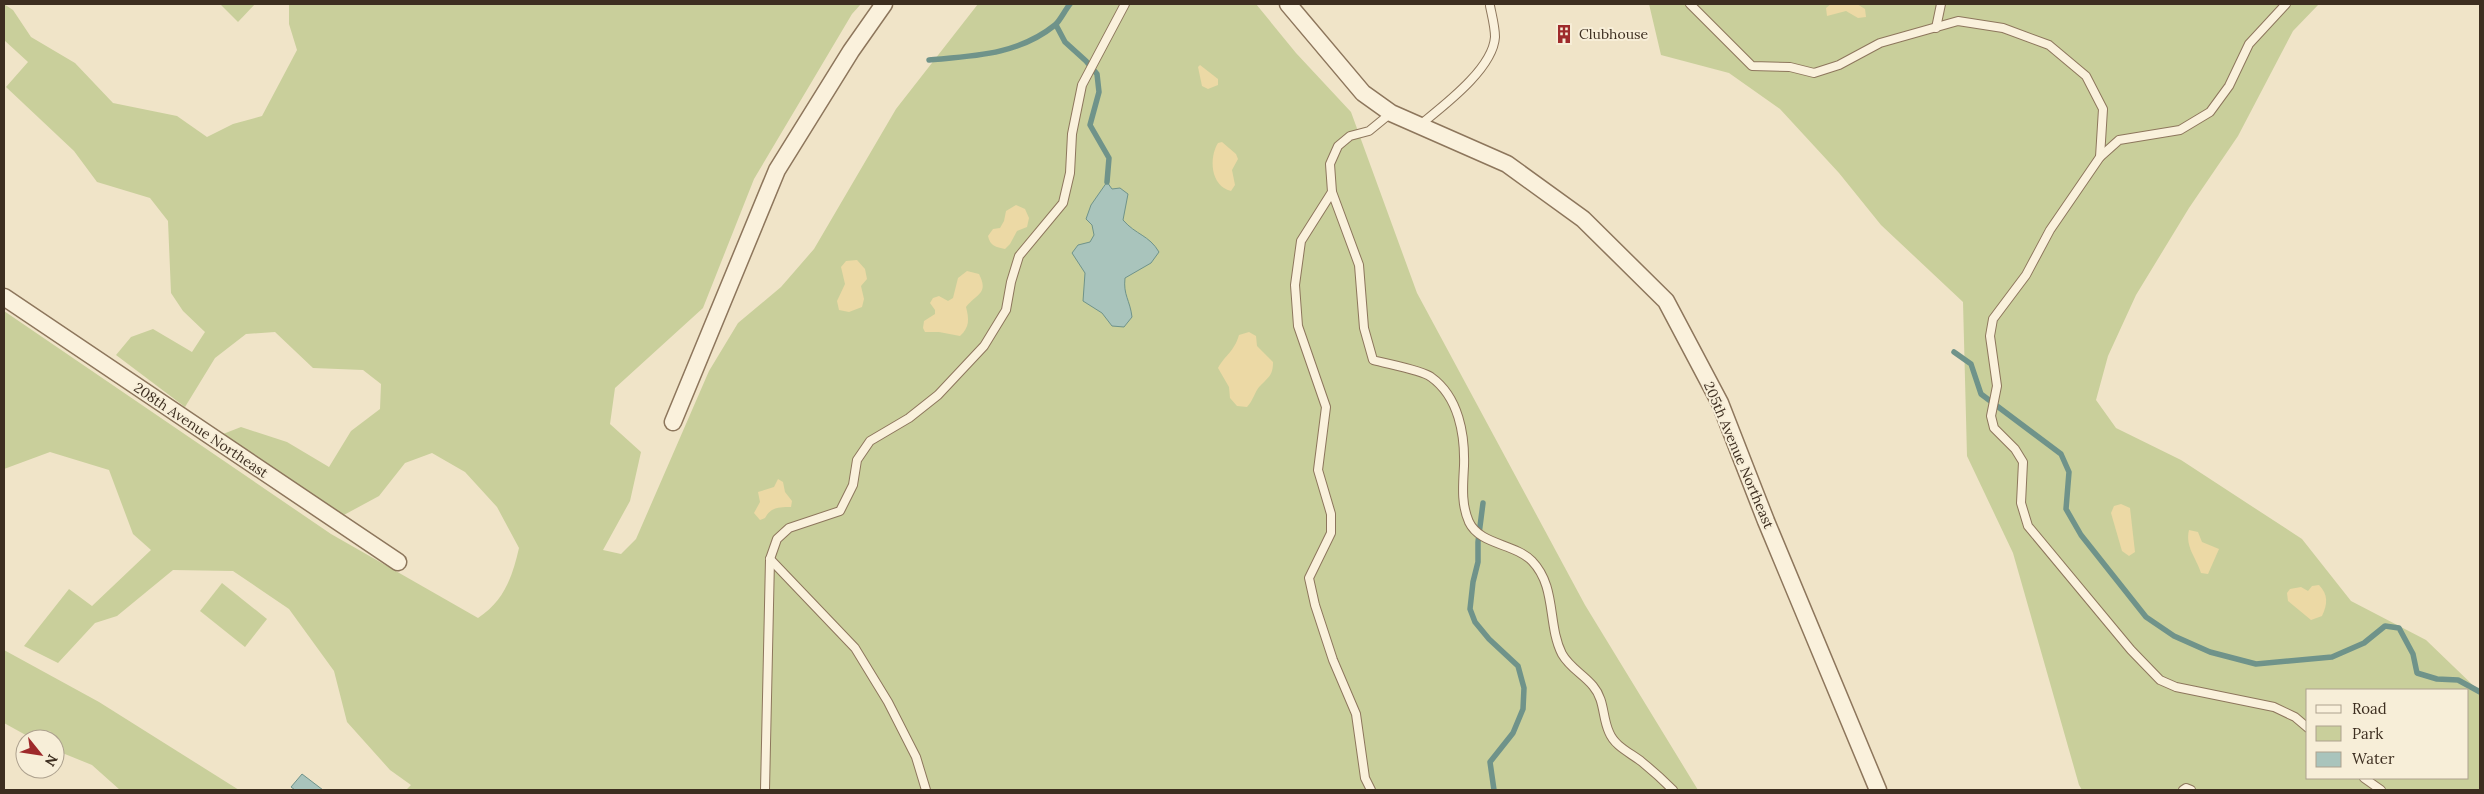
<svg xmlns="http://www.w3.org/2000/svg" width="2484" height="794" font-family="Lora,serif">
<rect width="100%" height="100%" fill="#f0e4c8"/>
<g fill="#c9cf9b" fill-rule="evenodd">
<path d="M4,4L13,10L31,37L75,63L113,103L177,116L207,137L233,124L262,116L297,50L289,24V4H861L852,14L754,179L703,308L615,388L610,424L641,452L630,501L603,550L621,554L636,539L709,371L738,323L781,287L814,249L896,109L978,4H1256L1296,53L1351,112L1417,293L1585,605L1698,790H406L411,785L390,770L347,722L334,671L289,609L233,571L173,570L117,616L95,623L58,663L24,646L69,589L92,606L151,550L133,534L109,470L50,452L4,469V311L331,534L478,618C504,601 512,578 519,548L497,507L465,472L432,453L405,463L379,496L342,516L223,434L241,427L287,442L329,467L351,431L380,409L381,384L363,370L313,368L275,332L246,334L215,358L185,407L116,355L131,337L153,329L192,352L205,332L183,311L171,293L168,221L150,198L97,182L74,151L6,87L28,62L4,40Z"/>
<polygon points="220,4 255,4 238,22"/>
<path d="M1649,4H2319L2293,31L2238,136L2189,208L2136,295L2108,356L2096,400L2116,428L2181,460L2302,539L2351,601L2426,640L2480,692V790H2082L2079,785L2013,553L1967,456L1963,302L1881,225L1839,173L1780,109L1729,73L1661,55ZM2308,690H2468V778H2308Z"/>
<polygon points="222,583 267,619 245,647 200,611"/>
<polygon points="4,650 99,702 239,790 120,790 92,765 55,750 55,739 33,739 4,723"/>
</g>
<g fill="#ecd9a5">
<polygon points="1831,4 1857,4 1865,9 1866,17 1858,18 1846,11 1827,16 1826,8"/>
<polygon points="1200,65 1218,79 1218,85 1208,89 1202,86 1198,67"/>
<path d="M1222,142L1236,154L1238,159L1232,170L1235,185L1231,191C1210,186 1209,157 1218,143Z"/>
<path d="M1016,205L1025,209L1029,218L1027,227L1017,231L1010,244L1005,249C996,247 990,246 988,236L993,229L1000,228L1004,221L1006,211Z"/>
<polygon points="857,260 865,269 867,279 861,286 864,299 862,307 849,312 839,310 837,301 845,284 841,267 846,261"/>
<path d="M967,271L979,274C989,294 977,293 966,307C969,319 970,327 960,336L939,332H925L923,328L924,321L935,314V310L930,303L933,298L939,296L948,301L953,298L958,278Z"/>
<path d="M1249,332L1256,336L1257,346L1273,362C1273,375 1269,377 1260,386C1255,391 1253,401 1247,407L1237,406L1230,398L1229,387L1218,368C1226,354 1234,352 1239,335Z"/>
<path d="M778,479L783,482L785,492L792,501L791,507C779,507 771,507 765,518L760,520L754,513L760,502L758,492L774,487Z"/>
<polygon points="2121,504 2130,508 2135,552 2129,556 2122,551 2111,513 2114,506"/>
<path d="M2189,530L2198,532L2202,542L2219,549L2208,574L2201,573C2196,557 2185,547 2189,530Z"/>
<path d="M2319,585C2328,594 2328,604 2322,616L2311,620L2288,601L2287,593L2290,589L2301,587L2308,591L2312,586Z"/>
</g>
<g fill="#a9c4bc" stroke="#6f938a">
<path d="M1107,182L1112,189L1120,188L1128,194L1123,220C1136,235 1149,235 1159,252L1151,263L1125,278C1123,295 1130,300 1132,317L1124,327L1112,326L1102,313L1083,301L1085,273L1072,253L1078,245L1090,242L1094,235L1092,225L1086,219L1091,205Z"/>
<polygon points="302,774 323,790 295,790 291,787"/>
</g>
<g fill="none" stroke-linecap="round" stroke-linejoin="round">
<g stroke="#6f938a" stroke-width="5.5">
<polyline points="1056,25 1065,42 1086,61 1097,74 1099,92 1090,125 1109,158 1107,182"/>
<path d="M929,60C973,56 1018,55 1055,25C1060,21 1065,10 1070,4"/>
<polyline points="1954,352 1971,364 1981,394 2061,454 2069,472 2066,509 2081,535 2146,617 2174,636 2210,652 2256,664 2332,657 2364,643 2385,626 2399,628 2413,654 2417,673 2437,679 2458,680 2480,692"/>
<polyline points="1483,503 1478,542 1478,562 1473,582 1470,609 1475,622 1489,639 1518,666 1524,688 1523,709 1513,733 1490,762 1494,790"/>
</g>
<g stroke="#8d765c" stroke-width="10">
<g id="service">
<polyline points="1690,4 1752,66 1790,67 1814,73 1839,65 1880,43 1958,21 2003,28 2049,45 2086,76 2103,109 2100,157 2050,230 2026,275 1993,319 1990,336 1997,386 1991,416 1994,428 2015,449 2023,462 2021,503 2028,526 2131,650 2160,680 2176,687 2274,707 2295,717 2308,728"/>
<polyline points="1936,28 1941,4"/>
<path d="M1420,125C1443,106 1493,69 1495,37C1495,27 1492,16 1490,6"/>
<polyline points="2100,157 2119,140 2180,130 2210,112 2229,86 2249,44 2286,4"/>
<path d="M1332,192L1359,265L1364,328L1373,360C1387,364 1422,370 1431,377C1459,397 1465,435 1464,466C1463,485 1461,504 1469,522C1480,545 1514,543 1532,561C1557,587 1547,624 1562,654C1570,668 1583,674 1593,686C1605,700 1602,717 1609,732C1615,747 1631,753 1642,762C1653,771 1663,780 1673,790"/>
<polyline points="770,559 855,648 888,702 916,757 926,790"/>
<polyline points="2364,778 2381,790"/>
<polyline points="765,790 770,559 777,539 789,528 840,511 853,485 857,460 870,441 909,418 938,395 984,346 1006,310 1011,282 1019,256 1063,203 1070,173 1072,134 1082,85 1125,4"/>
<polyline points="1371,790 1365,778 1356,714 1333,660 1315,605 1309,578 1331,533 1331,514 1318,470 1326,407 1298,326 1295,285 1301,241 1332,192 1330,164 1338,146 1350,136 1369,131 1391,113"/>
<polyline points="2183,790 2186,788 2191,790"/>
</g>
</g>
<g stroke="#8d765c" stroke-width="19">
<g id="minor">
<polyline points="1288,4 1363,93 1391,113 1507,164 1583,219 1666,301 1720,403 1766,521 1878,790"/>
<polyline points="4,297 398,562"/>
<polyline points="673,422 777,170 851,51 884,4"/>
</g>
</g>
<use href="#service" stroke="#faf1dc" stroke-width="8"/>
<use href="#minor" stroke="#faf1dc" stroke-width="16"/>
</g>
<defs>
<g id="building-bare" transform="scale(1.5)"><path d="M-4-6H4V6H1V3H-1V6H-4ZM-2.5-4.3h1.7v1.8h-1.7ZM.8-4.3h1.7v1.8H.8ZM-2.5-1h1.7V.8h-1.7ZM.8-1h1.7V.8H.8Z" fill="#9e2a2b" stroke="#f7eed8" stroke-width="2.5" paint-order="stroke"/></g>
</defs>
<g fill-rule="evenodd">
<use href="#building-bare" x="1564" y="34"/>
</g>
<g text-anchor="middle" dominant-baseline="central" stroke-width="4" stroke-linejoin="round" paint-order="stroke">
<g font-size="14" fill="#3d2e20" stroke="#f7eed8" text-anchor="start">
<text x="1579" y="34">Clubhouse</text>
</g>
<g font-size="14" fill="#3d2e20" stroke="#f7eed8">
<text transform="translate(201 430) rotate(34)">208th Avenue Northeast</text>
<text transform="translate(1739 455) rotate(67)">205th Avenue Northeast</text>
</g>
</g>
<rect width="2484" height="794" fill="none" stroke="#3d2e20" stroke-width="10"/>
<rect x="2306" y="689" width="162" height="90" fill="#f7eed8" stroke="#ada18e"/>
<rect x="2316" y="705" width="25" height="8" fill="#faf1dc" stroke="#ada18e"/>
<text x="2352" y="714" font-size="15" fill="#3d2e20">Road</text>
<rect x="2316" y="726" width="25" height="15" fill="#c9cf9b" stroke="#ada18e"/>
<text x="2352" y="739" font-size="15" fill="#3d2e20">Park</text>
<rect x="2316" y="752" width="25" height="15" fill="#a9c4bc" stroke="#ada18e"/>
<text x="2352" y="764" font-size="15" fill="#3d2e20">Water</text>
<g transform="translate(40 754) rotate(120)"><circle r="24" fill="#f7eed8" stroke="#ada18e"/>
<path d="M0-4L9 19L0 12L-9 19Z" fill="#9e2a2b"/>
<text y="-8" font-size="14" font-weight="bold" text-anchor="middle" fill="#3d2e20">N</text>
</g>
</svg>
